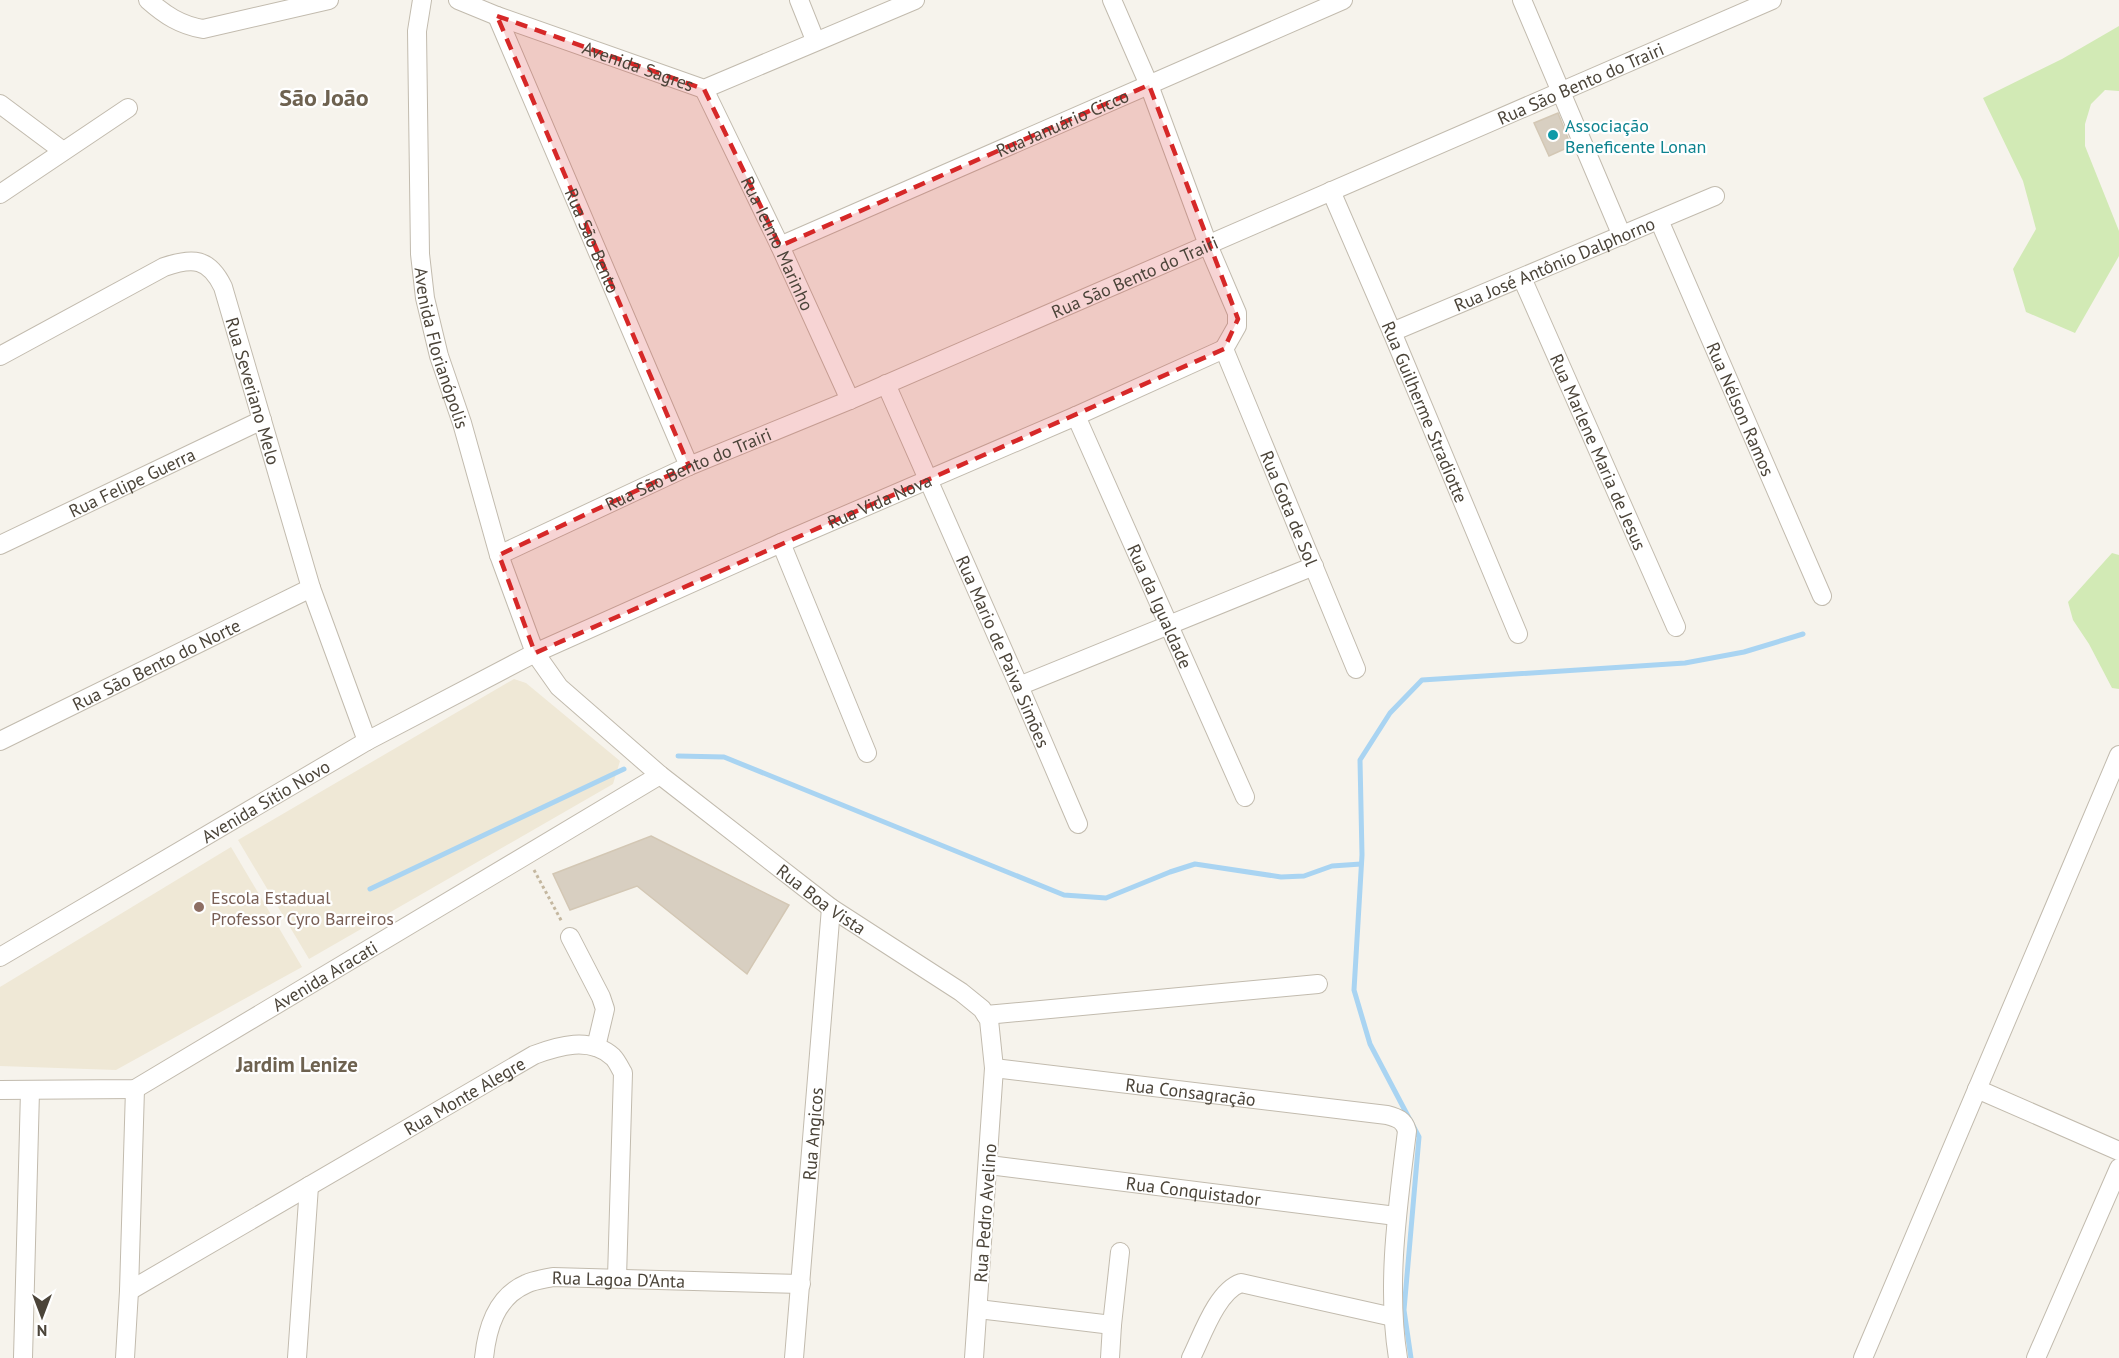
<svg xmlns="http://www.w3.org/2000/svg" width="2119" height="1358" font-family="'PT Sans',sans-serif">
<rect width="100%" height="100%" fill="#f6f3ec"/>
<g fill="#efe8d6">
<polygon points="514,679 526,683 620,761 613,784 309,959 238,840"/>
<polygon points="231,847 302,967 116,1070 0,1066 0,987"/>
</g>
<g fill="#d2eab5">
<polygon points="2119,26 2119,91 2105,90 2091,104 2085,124 2085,146 2119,231 2119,256 2075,333 2026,312 2013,269 2036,229 2023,181 1983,98 2062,59"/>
<polygon points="2112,553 2119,555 2119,689 2112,688 2089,644 2073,620 2068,602"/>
</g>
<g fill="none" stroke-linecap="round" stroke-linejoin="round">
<g stroke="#a9d4f2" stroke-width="5">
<polyline points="678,756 724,757 1064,895 1106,898 1170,872 1195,864 1281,877 1304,876 1332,866 1361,864"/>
<polyline points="370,889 624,769"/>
<polyline points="1411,1358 1404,1310 1419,1137 1370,1044 1354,990 1362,855 1360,760 1390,713 1422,680 1685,663 1744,652 1803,634"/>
</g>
</g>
<g fill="#d8cfc1" stroke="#d3c7b4" stroke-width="1.5">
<polygon points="1558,113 1571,146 1549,156 1534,123"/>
<polygon points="651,836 789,905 747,974 637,886 570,910 553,874"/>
</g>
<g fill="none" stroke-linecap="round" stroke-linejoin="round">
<g stroke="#c2bbae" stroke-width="20">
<g id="minor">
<path d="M148,0C165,15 180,25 203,29L329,0"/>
<path id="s1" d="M422,0L417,31L420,254L425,298L439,356L462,423L499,555L535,653L559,687L660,775L831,908L961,992L982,1009L989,1020L994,1068L974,1358"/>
<path id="s2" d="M458,0L497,16L704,89L915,0"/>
<polyline points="799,0 815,40"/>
<polyline points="1112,0 1149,85 1208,245 1237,313 1237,326 1224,349"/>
<polyline points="1522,0 1622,236"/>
<path id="s3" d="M497,16L689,466"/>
<path id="s4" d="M704,89L780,246L850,400"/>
<polyline points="0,104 63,151"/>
<path id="s5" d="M1331,191L1392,332L1518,634"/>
<polyline points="0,194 128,108"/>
<path id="s6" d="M1659,220L1822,596"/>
<path id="s7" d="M780,246L1343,0"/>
<path id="s8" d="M1522,278L1676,627"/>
<path id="s9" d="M1392,332L1715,196"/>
<path id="s10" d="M1224,349L1356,669"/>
<path id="s11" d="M0,356L164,267C193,257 209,258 223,287L311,588L367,741"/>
<path id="s12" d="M886,384L1019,686L1078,824"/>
<path id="s13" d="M1076,416L1245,797"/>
<polyline points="781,543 867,753"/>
<path id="s14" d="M0,545L262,420"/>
<path id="s15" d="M499,555L689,466L850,400L1772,0"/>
<polyline points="1019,686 1314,566"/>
<path id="s16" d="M0,741L311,588"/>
<polyline points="570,937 601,997 605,1009 596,1047"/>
<path id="s17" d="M0,957L367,741L535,653L781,543L1076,416L1224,349"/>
<polyline points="986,1015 1318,984"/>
<path id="s18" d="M994,1068L1387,1115C1398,1118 1404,1120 1407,1131C1398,1206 1386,1284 1398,1358"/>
<polyline points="1977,1089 2119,1151"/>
<path id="s19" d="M0,1090L135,1089L660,775"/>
<path id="s20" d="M989,1165L1396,1216"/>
<path id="s21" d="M129,1291L534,1055C558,1046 590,1036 613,1057C617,1061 620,1068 623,1073L617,1278"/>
<polyline points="978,1309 1112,1325"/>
<polyline points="23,1358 30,1091"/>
<polyline points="125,1358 129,1291 135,1089"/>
<polyline points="297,1358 309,1186"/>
<path id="s22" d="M484,1358C487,1328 496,1297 526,1284C534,1280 544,1279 553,1277L801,1284"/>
<path id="s23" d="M794,1358L831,908"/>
<polyline points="1110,1358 1112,1325 1120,1252"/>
<path d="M1191,1358C1202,1336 1217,1291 1241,1283L1393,1317"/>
<polyline points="1863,1358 2119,755"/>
<polyline points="2036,1358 2119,1168"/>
</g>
</g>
<polyline stroke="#c4b79f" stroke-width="3" stroke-dasharray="3 3" stroke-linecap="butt" points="534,870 562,922"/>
<use href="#minor" stroke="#fff" stroke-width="18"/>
</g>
<path fill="#d62828" fill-opacity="0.2" stroke="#d62828" stroke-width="4.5" stroke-dasharray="12 8" stroke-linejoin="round" d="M497,16L704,89L780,246L1149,85L1238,319L1224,349L535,653L499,555L689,466Z"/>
<circle fill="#0f9aa8" stroke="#fff" stroke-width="2" cx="1553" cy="135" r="6"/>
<circle fill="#8d6e63" stroke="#fff" stroke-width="2" cx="199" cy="907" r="6"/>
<g text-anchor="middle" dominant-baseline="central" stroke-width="4.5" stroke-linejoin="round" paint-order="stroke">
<g font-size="18" fill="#4b4439" stroke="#fff">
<text stroke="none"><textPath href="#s2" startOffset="192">Avenida Sagres</textPath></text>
<text stroke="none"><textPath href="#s15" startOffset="1180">Rua São Bento do Trairi</textPath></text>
<text stroke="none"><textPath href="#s7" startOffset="308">Rua Januário Cicco</textPath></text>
<text stroke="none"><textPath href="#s3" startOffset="244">Rua São Bento</textPath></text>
<text stroke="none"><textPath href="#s4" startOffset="171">Rua Ielmo Marinho</textPath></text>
<text stroke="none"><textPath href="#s9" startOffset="176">Rua José Antônio Dalphorno</textPath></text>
<text stroke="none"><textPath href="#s15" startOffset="694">Rua São Bento do Trairi</textPath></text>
<text stroke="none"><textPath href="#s1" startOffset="351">Avenida Florianópolis</textPath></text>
<text stroke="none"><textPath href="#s11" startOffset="366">Rua Severiano Melo</textPath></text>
<text stroke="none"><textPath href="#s6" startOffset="206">Rua Nélson Ramos</textPath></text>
<text stroke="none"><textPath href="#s5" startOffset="240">Rua Guilherme Stradiotte</textPath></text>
<text stroke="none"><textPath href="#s8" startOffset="190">Rua Marlene Maria de Jesus</textPath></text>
<text stroke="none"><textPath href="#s15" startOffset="208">Rua São Bento do Trairi</textPath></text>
<text stroke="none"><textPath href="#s14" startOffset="146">Rua Felipe Guerra</textPath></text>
<text stroke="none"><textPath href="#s17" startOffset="992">Rua Vida Nova</textPath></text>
<text stroke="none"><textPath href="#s10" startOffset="172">Rua Gota de Sol</textPath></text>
<text stroke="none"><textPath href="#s13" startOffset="208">Rua da Igualdade</textPath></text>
<text stroke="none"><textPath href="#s12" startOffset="292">Rua Mario de Paiva Simões</textPath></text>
<text stroke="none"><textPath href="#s16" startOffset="174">Rua São Bento do Norte</textPath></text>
<text stroke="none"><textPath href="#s17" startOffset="308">Avenida Sítio Novo</textPath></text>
<text stroke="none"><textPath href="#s1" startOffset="1050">Rua Boa Vista</textPath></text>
<text stroke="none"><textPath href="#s19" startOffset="356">Avenida Aracati</textPath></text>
<text stroke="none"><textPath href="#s18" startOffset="198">Rua Consagração</textPath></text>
<text stroke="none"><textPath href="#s21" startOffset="388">Rua Monte Alegre</textPath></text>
<text stroke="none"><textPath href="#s23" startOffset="225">Rua Angicos</textPath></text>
<text stroke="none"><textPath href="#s20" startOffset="206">Rua Conquistador</textPath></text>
<text transform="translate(985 1213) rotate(-86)">Rua Pedro Avelino</text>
<text stroke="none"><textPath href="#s22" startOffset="183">Rua Lagoa D'Anta</textPath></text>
</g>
<g font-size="18" fill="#0d838f" stroke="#fff" text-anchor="start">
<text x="1565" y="125">Associação<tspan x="1565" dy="21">Beneficente Lonan</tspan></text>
</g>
<g font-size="18" fill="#785e54" stroke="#fff" text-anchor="start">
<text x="211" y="897">Escola Estadual<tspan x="211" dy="21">Professor Cyro Barreiros</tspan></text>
</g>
<g font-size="21" font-weight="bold" fill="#6e6250" stroke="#fff">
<text x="297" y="1064">Jardim Lenize</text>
</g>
<g font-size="24" font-weight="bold" fill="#6e6250" stroke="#fff">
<text x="324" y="97">São João</text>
</g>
</g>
<g transform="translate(42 1316) rotate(180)" stroke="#ffffff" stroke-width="4.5" paint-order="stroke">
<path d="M0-4.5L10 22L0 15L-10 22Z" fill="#4b4439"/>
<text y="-9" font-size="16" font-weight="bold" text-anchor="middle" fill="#4b4439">N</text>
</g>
</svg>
